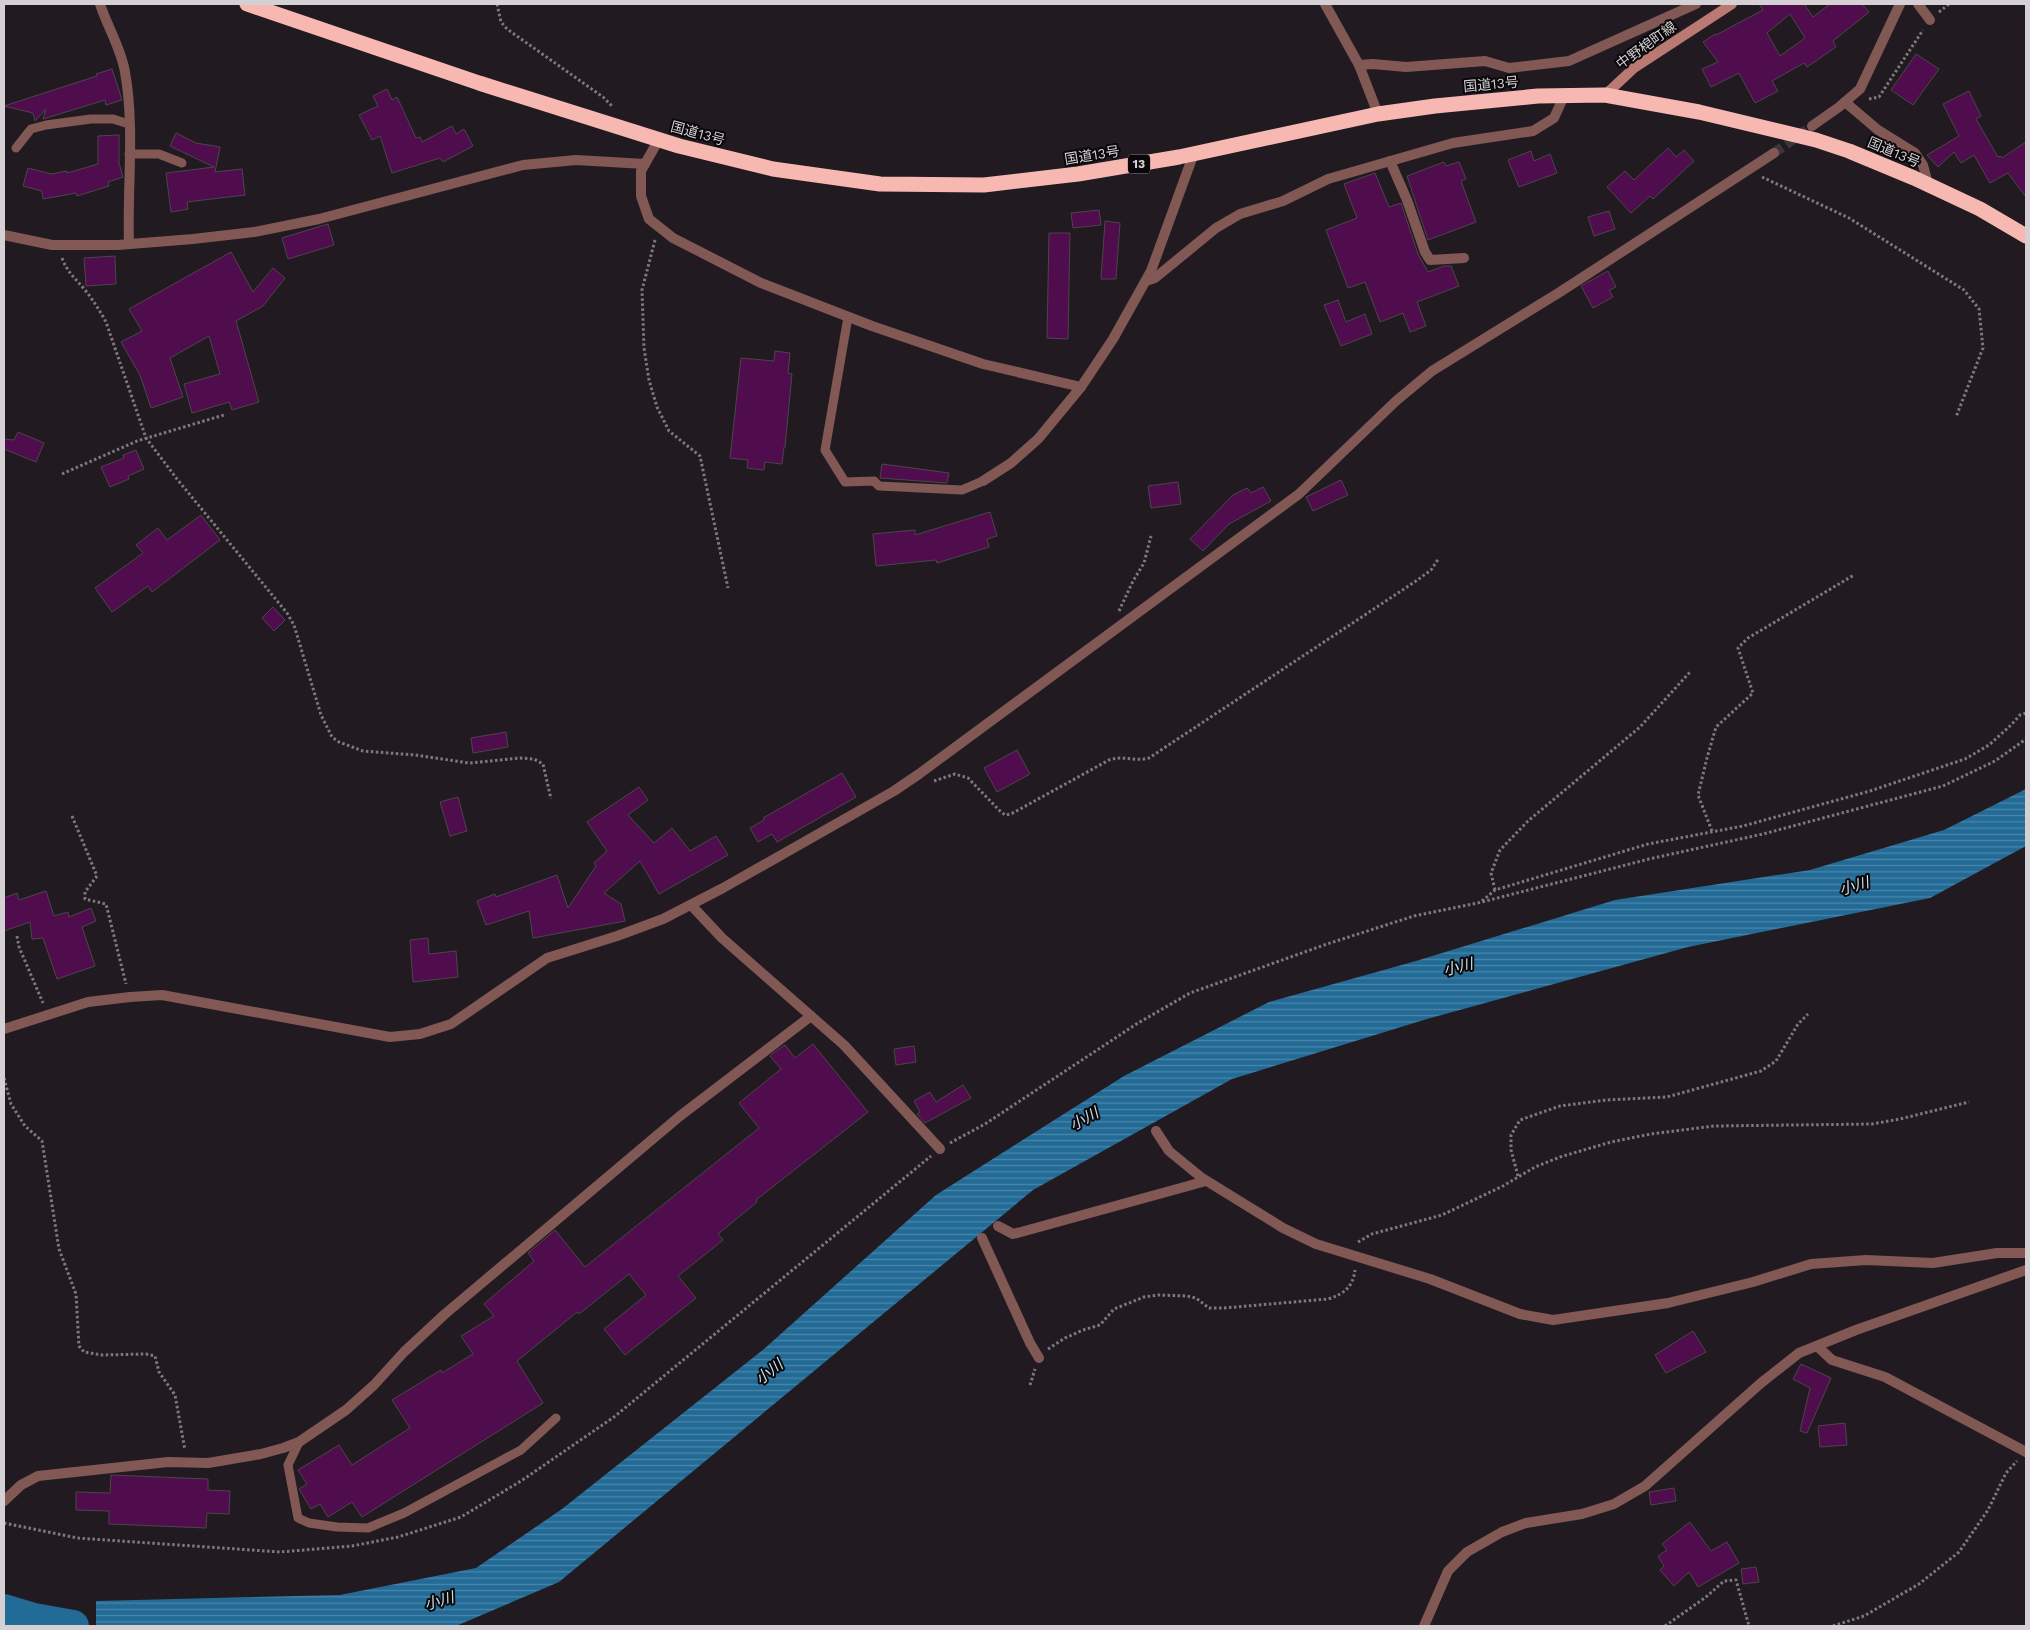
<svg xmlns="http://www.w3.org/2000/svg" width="2030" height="1630" font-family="'Work Sans','Noto Sans JP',sans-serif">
<defs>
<pattern id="water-rules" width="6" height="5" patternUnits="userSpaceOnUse" patternTransform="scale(1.25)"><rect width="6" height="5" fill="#236b97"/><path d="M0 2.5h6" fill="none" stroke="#4c86a9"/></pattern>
</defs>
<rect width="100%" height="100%" fill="#211b21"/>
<polygon fill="url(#water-rules)" points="2026,789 2026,846 1930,898 1688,947 1427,1019 1232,1079 1033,1190 559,1582 456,1626 96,1626 96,1601 340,1595 476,1568 562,1509 764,1349 936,1195 1124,1076 1269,1002 1416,961 1615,900 1810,870 1944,830"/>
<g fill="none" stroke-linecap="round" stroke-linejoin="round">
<polyline stroke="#236b97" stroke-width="32" points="4,1610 34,1619 73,1626"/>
</g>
<g fill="#4f0d4d" stroke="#4c454b" fill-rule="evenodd">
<path d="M1759,4H1804L1813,17L1830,4H1862L1869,12L1833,41L1836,47L1807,67L1804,63L1772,81L1778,91L1755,103L1739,73L1711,87L1702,69L1718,62L1703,42L1715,34L1716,35L1763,10ZM1790,14L1805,38L1780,56L1767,33Z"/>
<polygon points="1916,54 1939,69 1913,105 1891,90"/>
<polygon points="112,69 122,100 106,105 105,100 43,119 46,109 35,121 33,113 4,106 97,76 96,74"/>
<polygon points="387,89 392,100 397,97 416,138 420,137 422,142 452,126 456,134 464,129 473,146 443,162 440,158 392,173 380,136 372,140 359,115 378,106 373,96"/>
<polygon points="1969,91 1981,116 1976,119 1998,157 2001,156 2002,158 2026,142 2026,197 2008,173 1990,183 1974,155 1961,163 1954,152 1938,167 1927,155 1959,136 1943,104"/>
<polygon points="176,133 196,143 220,147 215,172 242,169 245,195 187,202 188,209 171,212 166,173 214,167 170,146"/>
<polygon points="119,135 119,163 123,177 108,182 109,186 77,196 76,193 43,199 42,191 23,186 28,168 51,174 67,171 67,173 98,164 98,136"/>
<polygon points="1668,148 1676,157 1684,150 1694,161 1653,199 1650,196 1631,213 1607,187 1625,171 1634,180"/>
<polygon points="1531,151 1534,161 1550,154 1557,173 1519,187 1508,160"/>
<polygon points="1444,162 1446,166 1459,162 1466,179 1461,181 1476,222 1428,240 1407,176"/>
<polygon points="1375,173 1389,207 1401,203 1418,254 1428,272 1444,266 1451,266 1459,286 1417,302 1426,326 1410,332 1403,313 1380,322 1365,282 1348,288 1326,230 1357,218 1344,184"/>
<polygon points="1099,210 1101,225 1073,228 1071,213"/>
<polygon points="1609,211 1615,229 1594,236 1588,217"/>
<polygon points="1105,221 1120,223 1116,279 1101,279"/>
<polygon points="328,224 334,245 288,259 282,238"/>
<polygon points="1049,233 1070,233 1068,339 1047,338"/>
<polygon points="231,252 253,292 273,268 285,278 263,306 236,321 259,402 232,410 229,402 192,413 184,384 220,374 209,336 170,358 183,397 151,408 140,375 121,342 142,331 129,309"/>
<polygon points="115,256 116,284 86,286 84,258"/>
<polygon points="1608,271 1616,287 1609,290 1613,297 1593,308 1581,286"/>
<polygon points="1338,300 1346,322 1365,314 1372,334 1341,346 1324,305"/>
<polygon points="775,351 790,353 788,373 792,374 785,447 784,447 782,464 765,462 764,470 747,468 748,460 730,458 741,358 774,361"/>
<polygon points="18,432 44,443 36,462 4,449 4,439 14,440"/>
<polygon points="136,450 144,469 128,476 129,479 110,487 101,467 124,458 123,455"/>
<polygon points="882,464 949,473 947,483 880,478"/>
<polygon points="1341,480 1348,495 1313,511 1306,497"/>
<polygon points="1178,482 1181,504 1151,508 1148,486"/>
<polygon points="1263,487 1271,501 1229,524 1203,551 1190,539 1233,495 1247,488 1251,493"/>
<polygon points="990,512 997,536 987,539 989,547 937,563 936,560 876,566 873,534 915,530 915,535"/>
<polygon points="201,515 220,540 152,592 148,586 112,612 95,588 143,553 136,545 158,528 167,540"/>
<polygon points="273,607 285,620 274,631 262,618"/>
<polygon points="506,732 508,747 473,753 471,738"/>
<polygon points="1017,750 1030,774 997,792 984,768"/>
<polygon points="842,773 856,797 777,842 772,834 758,842 750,828 764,820 763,818"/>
<polygon points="639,787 648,800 628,815 654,843 672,828 690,851 716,836 728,855 659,894 640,861 604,893 621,904 625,921 533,938 529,911 486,925 477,901 495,894 496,897 557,875 568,908 596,866 594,863 607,851 587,822"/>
<polygon points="458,797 467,831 450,836 440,802"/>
<polygon points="46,891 54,916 68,912 69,917 91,908 96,921 82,927 95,966 57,979 43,938 32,939 30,922 4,931 4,898 17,893 19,900"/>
<polygon points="428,938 429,954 456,951 458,977 413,982 410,940"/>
<polygon points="813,1044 868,1112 756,1200 757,1202 718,1234 723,1240 678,1276 696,1298 625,1355 604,1329 646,1295 629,1274 579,1314 577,1312 517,1361 543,1403 362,1517 352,1502 328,1517 320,1504 311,1509 299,1489 307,1484 298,1470 339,1445 352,1465 410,1428 392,1400 441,1370 442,1373 473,1354 461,1336 494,1316 484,1304 534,1261 528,1253 555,1230 585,1267 759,1128 739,1103 781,1069 770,1056 772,1054 785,1045 795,1058"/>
<polygon points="914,1046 916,1062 896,1065 894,1049"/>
<polygon points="963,1085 971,1098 925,1123 917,1114 920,1112 914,1101 930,1092 936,1102"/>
<polygon points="1693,1331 1706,1352 1666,1373 1655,1355"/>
<polygon points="1801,1364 1831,1378 1807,1433 1800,1431 1810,1388 1793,1379"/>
<polygon points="1845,1423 1847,1445 1820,1447 1818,1426"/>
<polygon points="111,1475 208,1479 208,1490 230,1491 229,1514 207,1513 206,1528 109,1524 109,1511 76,1510 76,1492 110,1493"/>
<polygon points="1674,1488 1676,1501 1651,1505 1649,1492"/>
<polygon points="1690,1522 1711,1551 1727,1542 1739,1563 1698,1587 1689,1572 1674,1586 1660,1570 1664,1566 1658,1556 1667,1550 1662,1544"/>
<polygon points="1756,1567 1759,1582 1743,1584 1741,1569"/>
</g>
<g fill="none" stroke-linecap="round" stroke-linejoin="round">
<polyline stroke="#3c363c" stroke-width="10" stroke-dasharray="10 5" stroke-linecap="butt" points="1774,153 1812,126"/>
<g stroke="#7e797d" stroke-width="3" stroke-dasharray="2.5 2.5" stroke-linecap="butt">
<polyline points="497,4 501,22 507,29 603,97 613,107"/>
<polyline points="1939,12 1949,4"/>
<polyline points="1869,99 1879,97 1923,30"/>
<polyline points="1762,177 1849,218 1964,290 1979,309 1983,348 1956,417"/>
<polyline points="655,240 642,290 644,348 649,380 657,407 669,431 700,456 728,588"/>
<path d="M62,258C67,272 76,279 85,290C93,300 100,311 106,322L146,438L177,479L287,613L294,625L321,715L332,737L339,742L363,751L415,755L469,763L520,758L534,759L543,764L551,799"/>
<polyline points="62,474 137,441 224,415"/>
<polyline points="1119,611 1133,581 1144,563 1151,536"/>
<path d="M934,781L955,774L968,778L1000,811L1005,815L1011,814L1109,760C1123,755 1135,762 1149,758L1416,581L1431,570L1439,558"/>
<polyline points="72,816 97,876 85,892 85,899 106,904 126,984"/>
<polyline points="1712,831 1698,795 1707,758 1716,727 1753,693 1738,648 1748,638 1854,575"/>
<polyline points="1495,890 1491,873 1500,850 1528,821 1640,727 1690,672"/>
<polyline points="1482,901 1495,890 1648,844 1743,826 1870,791 1965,759 1989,745 2011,725 2020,715 2026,713"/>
<polyline points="17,936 19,947 43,1003"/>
<polyline points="4,1078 11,1104 25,1126 42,1141 59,1249 76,1294 79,1346 84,1352 102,1355 146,1354 155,1356 159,1372 175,1395 185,1450"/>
<polyline points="950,1143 985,1124 1138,1023 1190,993 1327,944 1414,916 1482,902 1649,859 1763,834 1943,786 1995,761 2026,739"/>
<polyline points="1518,1176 1511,1150 1511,1135 1520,1120 1560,1106 1606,1100 1667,1097 1761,1071 1776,1061 1798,1024 1808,1014"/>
<polyline points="1358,1242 1372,1234 1442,1215 1503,1186 1535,1167 1560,1157 1611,1142 1651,1134 1714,1126 1872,1124 1900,1119 1969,1102"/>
<path d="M1048,1349L1065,1338L1083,1330L1100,1325L1114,1309L1144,1297L1158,1295L1187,1296L1196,1298L1209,1308H1224L1328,1299C1344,1294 1353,1287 1355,1270"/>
<polyline points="1030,1385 1035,1369"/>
<polyline points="4,1523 77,1538 280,1552 352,1546 398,1537 461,1517 521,1481 614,1417 931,1156"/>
<polyline points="1665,1626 1706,1597 1724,1581 1736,1580 1749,1626"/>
<polyline points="1833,1626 1864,1616 1919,1584 1959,1552 1988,1510 2006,1473 2017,1461"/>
</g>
<g stroke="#825855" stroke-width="9">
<polyline points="16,148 31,129 46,125 91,119 113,119 129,124"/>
<polyline points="129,154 159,154 182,163"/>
<polyline points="848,317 825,450 845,482 874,481 879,486 962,490 983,481"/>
<polyline points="299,1442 288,1465 298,1518 309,1523 337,1527 368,1528 404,1513 521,1450 556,1418"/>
</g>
<g stroke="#825855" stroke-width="10">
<path d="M100,4C107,26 121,48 125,72C135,128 127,187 129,244"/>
<polyline points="1325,4 1359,65 1378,114"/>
<polyline points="1918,4 1930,20"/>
<polyline points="1359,65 1373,64 1406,67 1485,61 1509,68 1569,61 1696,4"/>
<polyline points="1845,102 1878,130 1915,153 1923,165 1928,184"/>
<polyline points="1812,126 1839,107 1860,89 1900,4"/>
<polyline points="659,139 641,171 641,196 649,219 673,238 761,283 872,326 983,364 1081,387"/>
<polyline points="1390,161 1407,200 1425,252 1430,260 1464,258"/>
<polyline points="4,235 52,245 118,245 193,239 254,232 319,219 523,165 576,160 645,164"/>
<polyline points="1146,281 1155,278 1216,228 1240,214 1283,201 1328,179 1453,143 1533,131 1554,118 1564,96"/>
<polyline points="983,481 1011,463 1038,439 1081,387 1113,339 1151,271 1194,153"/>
<polyline points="691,905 722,938 844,1045 940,1149"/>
<polyline points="4,1029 88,1002 130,997 162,995 390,1037 420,1034 451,1024 547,958 617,936 663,919 723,888 894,791 919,774 1299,494 1396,401 1432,371 1560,292 1774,153"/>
<polyline points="1156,1131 1169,1151 1202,1178 1283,1228 1316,1244 1430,1279 1520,1314 1553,1320 1668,1303 1753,1282 1811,1264 1866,1260 1933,1263 1997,1253 2026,1253"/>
<polyline points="998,1226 1013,1234 1021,1232 1206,1181"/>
<polyline points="982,1238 1030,1343 1039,1358"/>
<polyline points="1817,1346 1832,1360 1885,1377 2026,1452"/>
<polyline points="4,1501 21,1485 38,1476 168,1462 208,1463 261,1454 283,1448 299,1442 346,1410 374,1385 404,1352 445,1314 680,1116 811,1016"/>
<polyline points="1424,1626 1448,1571 1467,1552 1502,1532 1526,1523 1582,1514 1614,1504 1645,1486 1761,1383 1799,1353 1856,1330 2026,1270"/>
</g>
<polyline stroke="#bb7974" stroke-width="10" points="1605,95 1634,68 1732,4"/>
<polyline stroke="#f7b8b2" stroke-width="15" points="247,4 479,83 679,146 773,169 880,184 984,185 1078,174 1179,157 1378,114 1435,106 1538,96 1605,95 1699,112 1816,140 1849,151 1914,178 1980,209 2026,236"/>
</g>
<g text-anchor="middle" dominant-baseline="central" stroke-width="4" stroke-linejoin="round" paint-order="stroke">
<rect fill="#090709" stroke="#979496" stroke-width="1" x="1128" y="154.5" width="22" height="19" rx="4"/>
<g font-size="12" font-weight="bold" fill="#d4d0d3">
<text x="1139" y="164">13</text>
</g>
<g font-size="14" fill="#d4d0d3" stroke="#090709">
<text transform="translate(1646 45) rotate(-36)">中野梍町線</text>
<text transform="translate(1491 84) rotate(-5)">国道13号</text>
<text transform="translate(698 133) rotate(15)">国道13号</text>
<text transform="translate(1894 152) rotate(23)">国道13号</text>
<text transform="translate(1092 155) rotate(-9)">国道13号</text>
</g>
<g font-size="15" font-style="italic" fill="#cde2f1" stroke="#090709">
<text transform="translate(1854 886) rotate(-16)">小川</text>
<text transform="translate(1458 967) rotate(-14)">小川</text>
<text transform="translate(1084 1119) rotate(-29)">小川</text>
<text transform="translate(769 1372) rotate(-39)">小川</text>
<text transform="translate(439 1601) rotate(-16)">小川</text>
</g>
</g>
<rect width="2030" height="1630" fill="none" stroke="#d4d0d3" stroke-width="10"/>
</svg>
